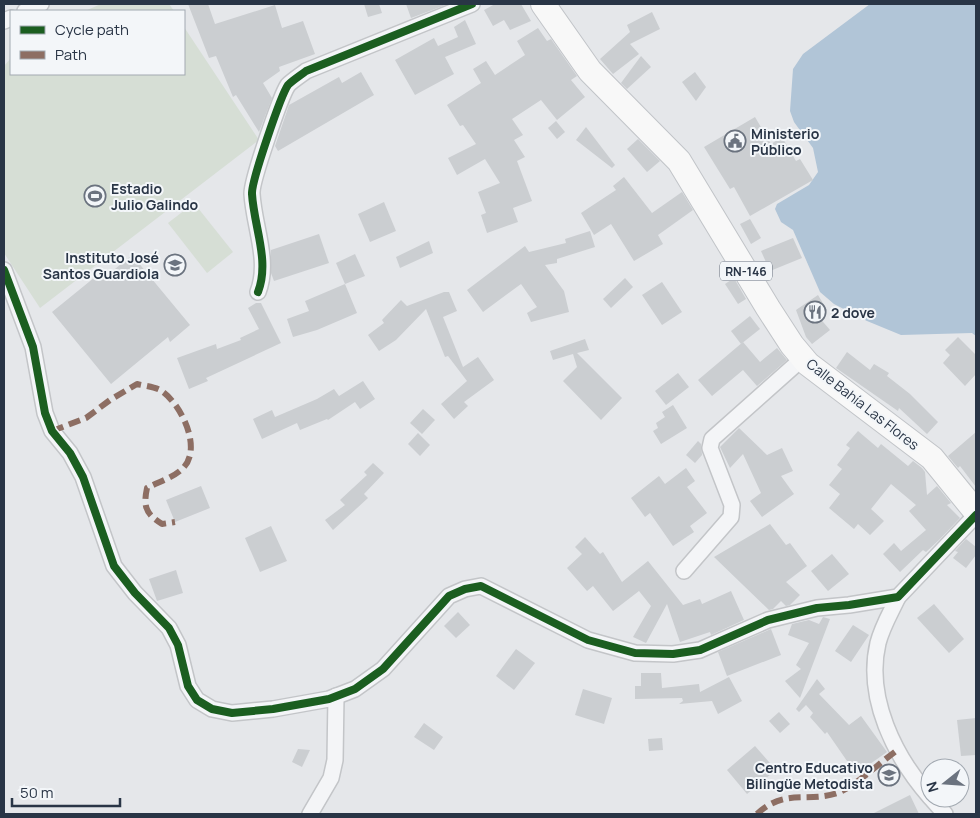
<svg xmlns="http://www.w3.org/2000/svg" width="980" height="818" font-family="Manrope,sans-serif">
<rect width="100%" height="100%" fill="#e5e7ea"/>
<g fill="#d6ded5">
<polygon points="101,4 169,4 174,11 85,11"/>
<polygon points="184,27 259,140 40,308 4,253 4,66 11,58 11,74 184,74"/>
<polygon points="194,203 233,252 207,273 168,223"/>
</g>
<polygon fill="#b1c5d7" points="870,4 976,4 976,336 972,333 901,335 867,321 834,304 820,292 793,230 781,222 775,209 777,204 809,185 818,172 813,148 794,122 790,111 793,69 803,54"/>
<g fill="#cbced1">
<polygon points="188,4 208,4 215,24 275,5 282,28 303,21 315,54 279,67 280,71 263,83 272,98 259,132 236,95 233,97 216,56 209,58"/>
<polygon points="364,4 379,4 382,13 368,17"/>
<polygon points="406,4 448,4 411,18"/>
<polygon points="495,4 521,4 531,21 510,30 504,20 493,26 484,10"/>
<polygon points="652,12 660,29 630,44 639,54 613,74 600,59 630,32 627,25"/>
<polygon points="465,20 476,44 445,57 454,74 415,95 395,60 434,38 438,46 458,37 454,27"/>
<polygon points="538,28 547,41 551,39 577,76 571,80 585,97 557,120 541,100 512,119 523,135 514,140 525,157 517,161 532,201 513,208 518,222 487,233 481,215 486,213 478,192 500,183 485,159 457,175 448,158 476,144 463,125 460,126 447,105 481,83 473,69 486,61 495,75 525,55 517,41"/>
<polygon points="641,56 651,67 627,89 621,83"/>
<polygon points="361,72 374,95 278,151 275,146 289,105 339,77 342,83"/>
<polygon points="695,72 706,87 696,101 682,82"/>
<polygon points="755,117 771,144 782,137 796,161 800,159 813,180 750,216 734,187 730,189 704,147"/>
<polygon points="556,121 565,132 557,139 548,128"/>
<polygon points="586,127 615,165 612,168 576,140"/>
<polygon points="638,139 660,161 647,172 627,149"/>
<polygon points="624,177 652,213 682,192 693,210 658,235 663,244 634,261 611,224 594,235 581,213 616,190 613,186"/>
<polygon points="384,202 396,231 370,242 358,214"/>
<polygon points="750,219 761,238 751,244 740,224"/>
<polygon points="590,231 595,247 557,259 557,263 545,265 564,291 569,312 531,322 527,313 537,307 521,284 483,312 467,290 525,246 529,252 566,243 565,239"/>
<polygon points="319,234 329,263 274,281 271,273 271,250"/>
<polygon points="793,238 802,258 770,271 761,251"/>
<polygon points="429,241 433,253 400,268 396,257"/>
<polygon points="355,254 365,276 345,284 336,263"/>
<polygon points="132,255 190,325 170,342 168,337 111,384 52,312 100,273 104,278"/>
<polygon points="625,278 633,287 611,308 603,299"/>
<polygon points="734,278 746,299 738,304 725,284"/>
<polygon points="662,282 682,312 662,325 642,295"/>
<polygon points="345,284 357,313 317,330 293,337 287,319 309,311 305,301"/>
<polygon points="444,292 449,292 457,311 443,317 463,367 478,357 494,380 464,402 468,406 454,419 441,404 467,381 448,356 445,357 426,309 396,340 379,351 368,335 384,323 382,320 401,300 407,306"/>
<polygon points="818,295 827,310 818,316 830,330 812,344 806,337 796,310"/>
<polygon points="256,303 261,303 281,343 206,378 208,381 189,389 177,358 216,344 217,349 241,340 240,338 259,329 248,308"/>
<polygon points="750,316 760,329 741,344 731,331"/>
<polygon points="958,337 976,355 976,374 965,386 943,363 950,355 945,350"/>
<polygon points="585,339 589,350 577,353 622,398 601,420 563,381 577,367 573,354 553,360 550,351"/>
<polygon points="743,342 760,362 777,348 787,360 757,386 743,370 712,396 698,380"/>
<polygon points="847,352 870,370 874,364 889,373 887,376 910,394 938,422 927,434 899,408 898,411 836,368"/>
<polygon points="678,373 689,387 666,405 655,391"/>
<polygon points="363,381 375,399 360,409 355,402 328,420 327,419 300,430 297,423 262,439 253,419 272,410 275,417 317,399 334,389 339,396"/>
<polygon points="673,405 687,428 661,444 653,431 658,428 656,423 665,417 662,412"/>
<polygon points="423,409 435,420 422,434 410,423"/>
<polygon points="739,428 767,455 782,448 793,471 781,476 794,494 762,517 750,501 761,493 743,454 730,468 720,447"/>
<polygon points="858,431 878,448 881,444 908,466 913,461 922,468 925,472 927,495 937,486 951,503 947,505 960,518 939,540 926,552 923,550 900,572 883,554 894,543 901,551 926,530 909,511 916,505 891,484 871,509 884,521 870,535 858,524 854,529 829,508 840,494 829,485 842,469 837,465 850,448 846,445"/>
<polygon points="976,432 976,487 960,466 958,468 948,456"/>
<polygon points="418,433 430,445 420,456 408,444"/>
<polygon points="698,441 701,444 702,455 695,463 686,455"/>
<polygon points="373,463 384,473 364,494 368,498 333,530 325,520 345,505 340,500 367,475 364,472"/>
<polygon points="686,468 695,481 687,487 707,513 690,526 694,532 673,546 650,513 645,517 631,498 659,476 665,484"/>
<polygon points="201,486 210,508 175,522 166,500"/>
<polygon points="770,524 786,545 790,543 807,566 786,582 800,595 790,605 786,606 781,601 773,609 769,610 714,557"/>
<polygon points="271,526 287,561 260,572 245,538"/>
<polygon points="585,537 600,554 603,552 622,582 648,561 683,605 700,599 702,604 731,591 744,620 711,635 710,632 680,642 667,604 646,643 633,637 651,606 639,591 613,611 593,586 587,591 567,568 582,554 575,547"/>
<polygon points="966,539 976,547 976,555 966,568 953,558 958,552 955,551"/>
<polygon points="832,554 849,574 828,591 811,571"/>
<polygon points="176,570 183,593 157,601 149,579"/>
<polygon points="934,604 964,639 949,653 917,618"/>
<polygon points="458,612 470,625 456,638 444,626"/>
<polygon points="823,617 830,619 800,698 785,681 801,669 796,665 809,643 788,635 792,624 809,620 819,624"/>
<polygon points="853,625 869,635 851,662 835,651"/>
<polygon points="771,629 781,655 727,676 718,652"/>
<polygon points="516,649 535,663 514,690 496,676"/>
<polygon points="641,673 661,673 662,688 699,684 700,692 729,677 742,701 718,714 712,701 679,704 683,701 682,698 635,699 635,686 641,686"/>
<polygon points="817,679 825,689 819,694 849,725 861,716 887,752 856,774 827,732 825,734 810,717 813,713 806,705 799,712 796,709"/>
<polygon points="583,689 612,698 604,724 575,715"/>
<polygon points="779,712 790,724 780,733 769,721"/>
<polygon points="976,718 976,755 961,756 957,720"/>
<polygon points="424,723 443,737 434,750 414,737"/>
<polygon points="662,738 663,750 649,751 648,739"/>
<polygon points="755,746 776,770 747,794 727,770"/>
<polygon points="298,749 310,750 302,767 292,762"/>
<polygon points="910,795 919,814 872,814"/>
</g>
<g fill="none" stroke-linecap="round" stroke-linejoin="round">
<g stroke="#c3c5c8" stroke-width="18">
<g id="minor">
<polyline points="25,11 41,4"/>
<polyline points="4,21 11,18"/>
<polyline points="4,270 33,347 45,413 52,431 70,453 83,477 114,566 135,593 169,628 178,645 188,686 197,700 212,709 232,713 273,709 329,699 355,689 383,669 449,596 465,589 481,586 588,640 635,653 673,654 700,650 768,620 817,608 849,605 898,597 976,515"/>
<path d="M258,292C270,261 254,227 252,194C251,182 281,95 288,85C293,80 301,75 306,71L472,4"/>
<polyline points="684,571 731,517 732,505 710,448 712,439 803,358"/>
<path d="M898,597C891,612 882,627 878,643C865,698 895,757 930,797"/>
<polyline points="931,798 945,814"/>
<polyline points="310,814 331,778 335,760 336,696"/>
</g>
</g>
<g stroke="#c1c4c8" stroke-width="26">
<polyline id="primary" points="543,4 590,71 679,161 768,308 792,345 808,364 932,458 976,512"/>
</g>
<use href="#minor" stroke="#f4f5f7" stroke-width="15"/>
<use href="#primary" stroke="#f8f8f8" stroke-width="24"/>
<g stroke="#8d6e63" stroke-width="6" stroke-dasharray="12 6" stroke-linecap="butt">
<path d="M52,431L86,418L110,400L137,384C145,386 157,387 163,392C182,406 204,451 181,470C172,478 158,482 147,488C143,507 146,514 162,524L175,522"/>
<path d="M757,814C786,787 809,804 840,792C856,785 881,762 896,751"/>
</g>
<g stroke="#f3f6f9" stroke-width="11">
<g id="cycleway">
<polyline points="4,270 33,347 45,413 52,431 70,453 83,477 114,566 135,593 169,628 178,645 188,686 197,700 212,709 232,713 273,709 329,699 355,689 383,669 449,596 465,589 481,586 588,640 635,653 673,654 700,650 768,620 817,608 849,605 898,597 976,515"/>
<path d="M258,292C270,261 254,227 252,194C251,182 281,95 288,85C293,80 301,75 306,71L472,4"/>
</g>
</g>
<use href="#cycleway" stroke="#1b5e20" stroke-width="8"/>
</g>
<defs>
<g id="civic-ring" transform="scale(1.125)"><circle r="9.5" fill="#f3f6f9" stroke="#6b737f" stroke-width="1.5"/><path d="M-.6-6.5H3V-4.5H.6V-3L4-1V1h2V6H-6V1h2V-1L-.6-3ZM-1.2 2.5V6h2.4V2.5Z" fill="#6b737f"/></g>
<g id="stadium-ring" transform="scale(1.125)"><circle r="9.5" fill="#f3f6f9" stroke="#6b737f" stroke-width="1.5"/><path d="M0-5a6.5 5 0 1 0 0 10a6.5 5 0 1 0 0-10ZM-3.5-1.8h7v3.6h-7Z" fill="#6b737f"/></g>
<g id="school-ring" transform="scale(1.125)"><circle r="9.5" fill="#f3f6f9" stroke="#6b737f" stroke-width="1.5"/><path d="M0-5L7-2L0 1L-7-2ZM-4 1L0 2.5L4 1V4Q0 6-4 4Z" fill="#6b737f"/></g>
<g id="restaurant-ring" transform="scale(1.125)"><circle r="9.5" fill="#f3f6f9" stroke="#6b737f" stroke-width="1.5"/><path d="M-5-6h1v4h1v-4h1v4h1v-4h1v5L-1.5 .5V6h-2V.5L-5-1ZM5-6V6H3V1.5H1.5Q1.5-4 5-6Z" fill="#6b737f"/></g>
</defs>
<g fill-rule="evenodd">
<use href="#civic-ring" x="735" y="141"/>
<use href="#stadium-ring" x="95" y="196"/>
<use href="#school-ring" x="175" y="265"/>
<use href="#restaurant-ring" x="815" y="312"/>
<use href="#school-ring" x="889" y="775"/>
</g>
<g text-anchor="middle" dominant-baseline="central" stroke-width="4" stroke-linejoin="round" paint-order="stroke">
<rect fill="#f3f6f9" stroke="#666f7c" stroke-width="1" x="720" y="261.5" width="52" height="19" rx="4"/>
<g font-size="12" font-weight="bold" fill="#293546">
<text x="746" y="271">RN-146</text>
</g>
<g font-size="14" font-weight="bold" fill="#293546" stroke="#f3f6f9" text-anchor="start">
<text x="751" y="133">Ministerio<tspan x="751" dy="16">Público</tspan></text>
<text x="111" y="188">Estadio<tspan x="111" dy="16">Julio Galindo</tspan></text>
<text x="159" y="257" text-anchor="end">Instituto José<tspan x="159" dy="16">Santos Guardiola</tspan></text>
<text x="831" y="312">2 dove</text>
<text x="873" y="767" text-anchor="end">Centro Educativo<tspan x="873" dy="16">Bilingüe Metodista</tspan></text>
</g>
<g font-size="14" fill="#293546" stroke="#f3f6f9">
<text transform="translate(863 404) rotate(38)">Calle Bahía Las Flores</text>
</g>
</g>
<rect width="980" height="818" fill="none" stroke="#293546" stroke-width="10"/>
<rect x="10" y="10" width="175" height="65" fill="#f3f6f9" stroke="#a2a9b1"/>
<rect x="20" y="26" width="25" height="8" fill="#1b5e20" stroke="#a2a9b1"/>
<text x="55" y="35" font-size="15" fill="#293546">Cycle path</text>
<rect x="20" y="51" width="25" height="8" fill="#8d6e63" stroke="#a2a9b1"/>
<text x="55" y="60" font-size="15" fill="#293546">Path</text>
<g transform="translate(945 783) rotate(253)"><circle r="24" fill="#f3f6f9" stroke="#a2a9b1"/>
<path d="M0-4L9 19L0 12L-9 19Z" fill="#6b737f"/>
<text y="-8" font-size="14" font-weight="bold" text-anchor="middle" fill="#293546">N</text>
</g>
<path d="M12 798v8h108v-8" fill="none" stroke="#293546" stroke-width="2.5"/>
<text x="20" y="798" font-size="15" fill="#293546" stroke="#f3f6f9" stroke-width="4" paint-order="stroke">50 m</text>
</svg>
